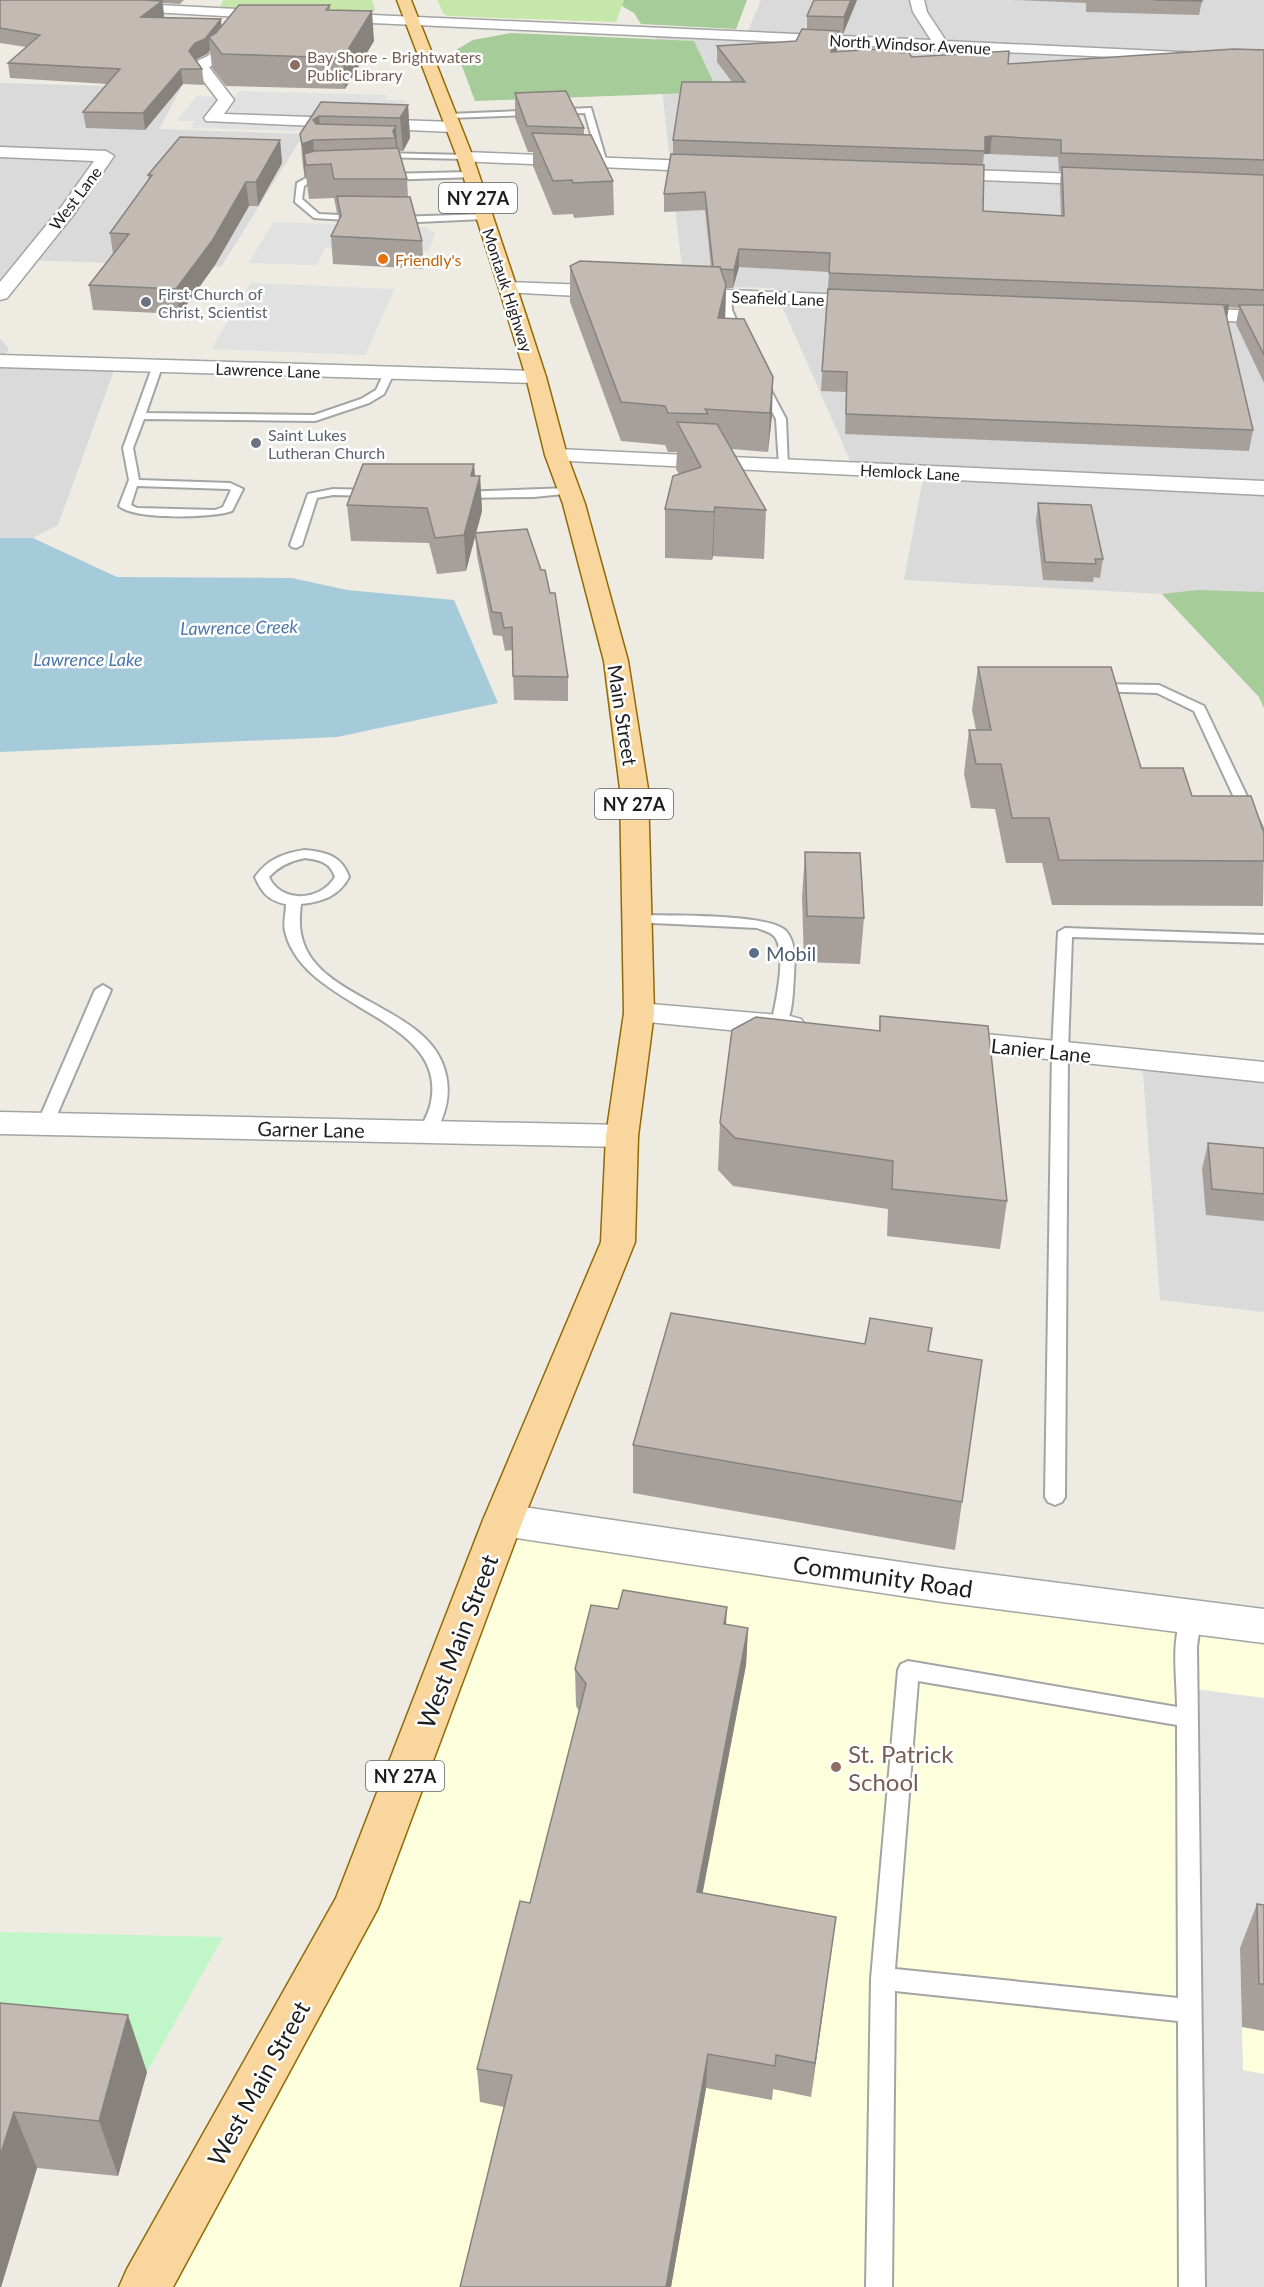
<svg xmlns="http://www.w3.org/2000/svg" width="1264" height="2287" font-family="Lato,sans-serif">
<rect width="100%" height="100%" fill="#eeebe3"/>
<g fill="#dbdada">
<polygon points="761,0 1264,0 1264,708 1259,697 1162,594 904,580 924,473 854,469 774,288 684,286 656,35 746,35"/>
<polygon points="0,83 181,88 159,129 304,134 221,267 28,260 0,296"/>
<polygon points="0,338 9,349 1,360 116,365 58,525 33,538 0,538"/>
<polygon points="1142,1060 1264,1072 1264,1312 1160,1300"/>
</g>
<polygon fill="#fcfedc" points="503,1520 1264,1626 1264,2287 145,2287 355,1908"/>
<g fill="#c5e7aa">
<polygon points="223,0 372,0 375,10 356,14 220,7"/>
<polygon points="437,0 624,0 616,22 448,16 444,14"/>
</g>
<g fill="#a5cc99">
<polygon points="624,0 747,0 736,29 641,24 634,13 622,6"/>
<polygon points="511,33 694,41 718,92 475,101 456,50 473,40"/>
<polygon points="1198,590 1264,592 1264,708 1259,697 1162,594"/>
</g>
<polygon fill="#c1f7c8" points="0,1932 223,1937 147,2072 0,2058"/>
<g fill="#e1e1e1">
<polygon points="239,91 387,95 385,100 406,100 392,129 365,133 190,128 195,121 177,121 196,96 235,97"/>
<polygon points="273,222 427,227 435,234 429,251 325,248 317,265 249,263"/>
<polygon points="251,283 395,289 365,355 211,349"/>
<polygon points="1187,1688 1264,1698 1264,1952 1240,1949 1243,2070 1264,2074 1264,2287 1192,2287"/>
</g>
<polygon fill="#a5cbda" points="0,538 33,538 117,577 292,578 347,590 454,600 498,703 337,737 0,752"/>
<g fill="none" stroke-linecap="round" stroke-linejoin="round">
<g stroke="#a4a4a4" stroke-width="4">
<g id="lane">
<polygon points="591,108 607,163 603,166 599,163 585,113 449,118 445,116 449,114"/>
<polygon points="379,153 465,155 469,157 465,159 376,157 375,155"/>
<polygon points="471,172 475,175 474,177 385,180 381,177 385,174"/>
<polygon points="329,175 332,176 332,180 310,182 304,186 302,199 319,214 361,216 365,219 364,221 314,218 295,202 297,183 308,177"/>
<polygon points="487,214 488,216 484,219 396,223 392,220 396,217"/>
<polygon points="726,293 731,296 732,310 744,338 742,340 734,338 722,310 721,296"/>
<path d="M153,365L162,367L146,413L314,415L361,399L376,390L385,371L394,373L384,394L369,403L315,421L144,419L133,448L139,480L230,483L243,489L232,511C212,518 134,520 119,506L129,480L123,448ZM137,486L228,489L231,490L223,507L215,510L137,508L131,505Z"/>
<polygon points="759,383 767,383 786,419 788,468 784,469 779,466 776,419 758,385"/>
<polygon points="569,488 573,489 573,493 534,497 459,498 453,495 459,492"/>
<polygon points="333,489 373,490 379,493 373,496 333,495 317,498 302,545 296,548 292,547 290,545 308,494"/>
<polygon points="1096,684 1159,685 1204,706 1264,832 1264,851 1257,847 1194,711 1157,693 1092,691 1090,688 1092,685"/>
<path d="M305,850C326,852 342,856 349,877C339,896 322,902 301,904C299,921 299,934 306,949C331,1002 433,1010 446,1075C451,1097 445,1117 433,1136H421L419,1132C423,1122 429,1113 431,1102C448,1016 303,1010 285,931C283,923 286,912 286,904C269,901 262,893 255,877C268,859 284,853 305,850ZM305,858C320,860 330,862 335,877C321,901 281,904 269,877C279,866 290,861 305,858Z"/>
<path d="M637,915C666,916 768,913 786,931C796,942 795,961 794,975C793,991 793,1015 784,1028L779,1030L771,1025C775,1005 788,952 774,936C770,932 762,930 757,928L632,922L630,919L632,916Z"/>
<polygon points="1065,928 1264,935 1264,943 1072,937 1068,1051 1065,1497 1062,1502 1055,1505 1048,1502 1045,1497 1052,1051 1058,932"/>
<polygon points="103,985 111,990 53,1124 51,1128 39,1128 37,1124 95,990"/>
<path d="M1191,1609L1198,1611L1201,1617L1197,1647L1205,2287H1179L1178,2021L895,1991L892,2287H866L871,1979L898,1670L901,1664L908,1661L1177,1707C1177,1678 1170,1638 1184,1611ZM918,1681L1177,1725L1178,1998L895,1969Z"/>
</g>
</g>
<g stroke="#a4a4a4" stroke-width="3">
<g id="street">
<polygon points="910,0 924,0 927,12 946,41 1264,56 1264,64 328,21 321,17 328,13 931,40 913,12"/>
<polygon points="119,3 277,11 284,15 277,19 114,10 112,7"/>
<polygon points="241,20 248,24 218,62 209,67 234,100 224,114 453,122 461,127 453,132 206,121 204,118 218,100 193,67 199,60 208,56 236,21"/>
<polygon points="0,147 106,151 114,156 74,214 7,298 0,300 0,282 62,206 94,161 0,157"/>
<polygon points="465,152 714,162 722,167 714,172 459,161 457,157"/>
<polygon points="939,169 1106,175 1112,176 1114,180 1112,184 1106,185 933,178 931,174 933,170"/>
<polygon points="508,282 615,286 622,288 624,292 622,296 615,298 501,292 499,288 501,284"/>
<polygon points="681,288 872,296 879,298 881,302 879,306 872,308 674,298 672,294 674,290"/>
<polygon points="1182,308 1264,311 1264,323 1175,318 1172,314 1175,310"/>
<polygon points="0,355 536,371 543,373 546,377 543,381 536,383 0,367"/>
<polygon points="556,449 1264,481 1264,495 548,460 545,455 548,450"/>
<polygon points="639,1003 790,1016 801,1019 806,1026 801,1033 790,1036 628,1020 624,1013 628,1006"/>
<polygon points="945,1030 1264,1062 1264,1082 934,1047 929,1040 934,1033"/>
<polygon points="0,1112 622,1125 634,1128 638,1136 634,1144 622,1147 0,1134"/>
<polygon points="503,1504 942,1568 1264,1609 1264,1643 942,1602 503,1536 489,1531 483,1520 489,1509"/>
</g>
</g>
<g stroke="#916a05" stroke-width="3">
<polygon id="primary" points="397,0 411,0 473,157 517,288 546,377 567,455 585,504 628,661 648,789 654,1013 638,1136 635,1242 523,1520 378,1908 173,2287 119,2287 127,2269 336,1898 483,1520 601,1242 606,1136 624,1013 620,789 604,661 563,504 545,455 526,377 499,288 457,157"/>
</g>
<use href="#lane" fill="#fff" fill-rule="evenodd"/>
<use href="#street" fill="#fff" fill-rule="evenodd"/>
<use href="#primary" fill="#f8d69e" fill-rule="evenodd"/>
</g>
<g fill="#a7a09a" fill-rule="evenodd">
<polygon points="0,0 184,0 180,4 163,3 164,16 162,18 221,19 221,27 330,5 330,10 374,41 345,89 226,86 212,68 210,50 207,54 197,59 196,61 202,69 204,85 183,84 145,130 86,128 83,112 107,84 10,78 8,63 26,47 0,43"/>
<path d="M857,0L843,34H839L838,47L836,52L901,53L912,57L1008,64L1264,50V383L1236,324L1239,308L1229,307L1227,317L1253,430L1249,451L845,434L846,392L821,391L829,272L739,267L733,288H726L725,318L772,415L768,452L732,449L766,510L764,559L713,556L712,560L665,558V509L679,474L676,469L677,452H668L665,445L621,441L570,302V266L711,267L705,210L664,212V194L673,154V140L732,82L717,62V46L796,41L807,30V16ZM984,154H990L1058,157L1059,171H1061L1060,185L1061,216L983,211V165Z"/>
<polygon points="1013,0 1201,0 1202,1 1199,15 1086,12 1086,3"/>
<polygon points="515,93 584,128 584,135 613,181 614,215 574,218 573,214 553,215 533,166 533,152 528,152 515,118"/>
<polygon points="321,102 408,105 410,138 403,151 399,151 407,179 408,197 422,241 424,269 333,264 331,236 339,220 338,213 337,213 334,198 309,199 306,177 305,178 303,167 300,134"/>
<polygon points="280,140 282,163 258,206 249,206 215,265 180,314 93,310 89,285 113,254 110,233 149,180 148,175"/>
<polygon points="474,464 475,476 480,476 482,511 476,533 568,677 568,701 514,700 512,650 505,651 502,636 493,635 477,556 475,534 466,571 437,574 429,543 351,541 347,505"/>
<polygon points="1038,503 1103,559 1100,578 1094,577 1093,582 1043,580 1036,521"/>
<polygon points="978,667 1141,768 1192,796 1264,833 1263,906 1052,905 1042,863 1006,863 995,809 971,808 964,774 969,730 976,730 972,710"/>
<polygon points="805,852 864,918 860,964 804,962 802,897"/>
<polygon points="880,1016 1007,1201 1000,1249 887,1236 888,1209 733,1186 718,1170 720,1123 879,1030"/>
<polygon points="1208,1143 1264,1148 1264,1221 1206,1215 1202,1169"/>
<polygon points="932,1328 928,1352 962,1502 955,1550 633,1493 633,1445 865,1344"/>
<polygon points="618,1609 748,1628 746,1665 702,1893 836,1917 811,2097 773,2089 772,2100 706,2088 671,2287 460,2287 504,2107 480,2102 477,2069 530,1903 579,1711 576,1706 575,1669"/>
<polygon points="1257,1904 1264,1905 1264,2031 1242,2027 1240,1948"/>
<polygon points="0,2003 147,2072 118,2176 37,2168 1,2287 0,2287"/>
</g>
<g fill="#88827d">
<polygon points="851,0 857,0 843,34 844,17"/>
<polygon points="162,1 164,16 143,32 141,17"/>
<polygon points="372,11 374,41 345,89 343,58"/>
<polygon points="221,19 222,34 209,37 210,50 207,54 197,59 191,67 189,51 195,43"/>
<polygon points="839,31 838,47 830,68 831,52"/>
<polygon points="181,69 183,84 145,130 143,113"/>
<polygon points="408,105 410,138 403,151 400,118"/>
<polygon points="319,116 321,140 313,120"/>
<polygon points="396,126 398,159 397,162 395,138 393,131"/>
<polygon points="992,136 990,154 984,154 985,137"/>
<polygon points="280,140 282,163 258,206 256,182"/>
<polygon points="313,140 315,165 304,154 306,177 305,178 302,144"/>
<polygon points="246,182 249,206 215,265 180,314 176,289"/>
<polygon points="739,249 739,267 733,288 734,270"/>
<polygon points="726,285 725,321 718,318"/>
<polygon points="1229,305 1226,324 1224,306"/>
<polygon points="773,377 772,415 768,452 770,413"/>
<polygon points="474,464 476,492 480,476 482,511 466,571 464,535 471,476"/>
<polygon points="715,507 713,556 712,560 714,512"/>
<polygon points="727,1607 725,1644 724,1624"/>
<polygon points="748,1628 746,1665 696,1928 697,1892"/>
<polygon points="836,1917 831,1952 811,2097 815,2063"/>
<polygon points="128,2015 147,2072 118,2176 99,2121"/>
<polygon points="708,2054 706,2088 671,2287 666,2287"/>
<polygon points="14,2112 37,2168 1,2287 0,2287 0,2156"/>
</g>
<g fill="#c2bab3" stroke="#88827d" stroke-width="1.5">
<polygon points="0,0 142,0 162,1 141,17 221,19 205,39 195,43 189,51 202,69 181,69 143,113 83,112 120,69 8,63 40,35 0,28"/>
<polygon points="814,0 851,0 844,17 807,16"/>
<polygon points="1154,0 1201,0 1202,1"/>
<polygon points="239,5 330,5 326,10 372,11 343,58 222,54 209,37 216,33"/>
<polygon points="802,29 839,31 831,52 897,48 901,53 908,52 912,57 1009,51 1008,64 1234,49 1264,50 1264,160 1061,153 1061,140 992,136 985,137 985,151 673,140 682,82 745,82 717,46 796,41"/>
<polygon points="566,91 584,128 527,126 515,93"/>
<polygon points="321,102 408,105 400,118 319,116 313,120 316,124 396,126 393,131 395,138 313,140 302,144 300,134"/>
<polygon points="532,133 591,135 613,181 573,183 572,180 553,181"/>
<polygon points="180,137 280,140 256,182 246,182 212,241 176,289 89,285 129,234 110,233 152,175 148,175"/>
<polygon points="398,148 407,179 334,179 331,164 306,165 304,154 314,151"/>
<polygon points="671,154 984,165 983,211 1064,216 1062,167 1264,175 1264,290 829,273 830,253 739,249 734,270 721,269 720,267 713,267 705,192 664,194"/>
<polygon points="337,196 410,197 422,241 331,236 341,216"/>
<polygon points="580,261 720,267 726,285 718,318 744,319 773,377 770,413 705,409 708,414 668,413 665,406 621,402 570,266"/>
<polygon points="828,289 1229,305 1224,306 1253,430 846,414 847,372 822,371"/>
<polygon points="1239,305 1264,305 1264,355"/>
<polygon points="677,422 717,424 766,510 715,507 714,512 665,509 673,476 701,467"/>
<polygon points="363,464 474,464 471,476 480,476 464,535 435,538 427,508 347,505"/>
<polygon points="1038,503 1091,505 1103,559 1095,559 1096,564 1045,562"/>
<polygon points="527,529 541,570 545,570 550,593 555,593 568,677 513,676 512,627 504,628 501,613 492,612 475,533"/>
<polygon points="978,667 1111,667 1141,768 1183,768 1192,796 1251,796 1264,833 1264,861 1059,860 1049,818 1012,818 1001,764 976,764 969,730 991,730"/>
<polygon points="805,852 860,853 864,918 807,916"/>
<polygon points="880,1016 988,1026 1007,1201 892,1189 893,1161 735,1138 720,1123 732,1030 756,1017 880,1031"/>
<polygon points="1208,1143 1264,1148 1264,1194 1212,1189"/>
<polygon points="671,1313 865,1344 870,1318 932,1328 928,1351 982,1360 962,1502 633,1445"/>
<polygon points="623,1590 727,1607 724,1624 748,1628 697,1892 836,1917 815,2063 776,2055 775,2066 708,2054 666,2287 460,2287 512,2075 477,2069 520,1901 530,1903 586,1684 575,1669 591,1605 618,1609"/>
<polygon points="1257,1904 1264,1905 1264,1984 1259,1984"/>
<polygon points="0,2003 128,2015 99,2121 14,2112 0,2156"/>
</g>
<g fill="#8d6e63" stroke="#fff" stroke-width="2">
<circle cx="295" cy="65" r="6"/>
<circle cx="836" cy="1767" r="6"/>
</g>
<circle fill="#e8710a" stroke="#fff" stroke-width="2" cx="383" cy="259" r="6"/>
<g fill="#6b7280" stroke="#fff" stroke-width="2">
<circle cx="146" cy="302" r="6"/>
<circle cx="256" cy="443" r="6"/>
</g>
<circle fill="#5c6f8a" stroke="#fff" stroke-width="2" cx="754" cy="953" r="6"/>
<g text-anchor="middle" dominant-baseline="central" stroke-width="5" stroke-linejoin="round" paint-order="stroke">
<g font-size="16" fill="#1d1d1d" stroke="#fff">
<text transform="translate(910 44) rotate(3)">North Windsor Avenue</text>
<text transform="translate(75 198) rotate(-53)">West Lane</text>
<text transform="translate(508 290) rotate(72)">Montauk Highway</text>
<text transform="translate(778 298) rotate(2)">Seafield Lane</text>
<text transform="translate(268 370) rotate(2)">Lawrence Lane</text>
<text transform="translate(910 472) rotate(3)">Hemlock Lane</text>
</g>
<g font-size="16" fill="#785e54" stroke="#fff" text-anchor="start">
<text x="307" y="56">Bay Shore - Brightwaters<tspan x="307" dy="18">Public Library</tspan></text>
</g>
<g font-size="16" fill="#c56008" stroke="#fff" text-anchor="start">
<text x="395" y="259">Friendly's</text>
</g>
<g font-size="16" fill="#5b616d" stroke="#fff" text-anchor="start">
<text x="158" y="293">First Church of<tspan x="158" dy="18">Christ, Scientist</tspan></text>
<text x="268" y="434">Saint Lukes<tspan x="268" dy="18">Lutheran Church</tspan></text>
</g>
<g fill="#fff" stroke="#616161" stroke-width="1.5">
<rect x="439" y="183" width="78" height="30" rx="4.5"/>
<rect x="595" y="789" width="78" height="30" rx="4.5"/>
<rect x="366" y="1761" width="78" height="30" rx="4.5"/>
</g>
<g font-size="18" font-weight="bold" fill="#1d1d1d">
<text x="478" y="198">NY 27A</text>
<text x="634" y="804">NY 27A</text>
<text x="405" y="1776">NY 27A</text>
</g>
<g font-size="18" font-style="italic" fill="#4d76a9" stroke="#fff">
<text transform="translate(239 627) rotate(-1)">Lawrence Creek</text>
<text x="88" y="659">Lawrence Lake</text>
</g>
<g font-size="20" fill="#1d1d1d" stroke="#fff">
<text transform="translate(623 715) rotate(81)">Main Street</text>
<text transform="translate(1041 1050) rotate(6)">Lanier Lane</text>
<text transform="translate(311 1129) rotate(1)">Garner Lane</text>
</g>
<g font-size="20" fill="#4e5e75" stroke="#fff" text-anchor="start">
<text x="766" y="953">Mobil</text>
</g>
<g font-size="24" fill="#1d1d1d" stroke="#fff">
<text transform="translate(883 1576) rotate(8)">Community Road</text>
<text transform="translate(457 1641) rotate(-69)">West Main Street</text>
<text transform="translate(258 2083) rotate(-61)">West Main Street</text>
</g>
<g font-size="24" fill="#785e54" stroke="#fff" text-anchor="start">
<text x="848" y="1753">St. Patrick<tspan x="848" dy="28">School</tspan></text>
</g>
</g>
</svg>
